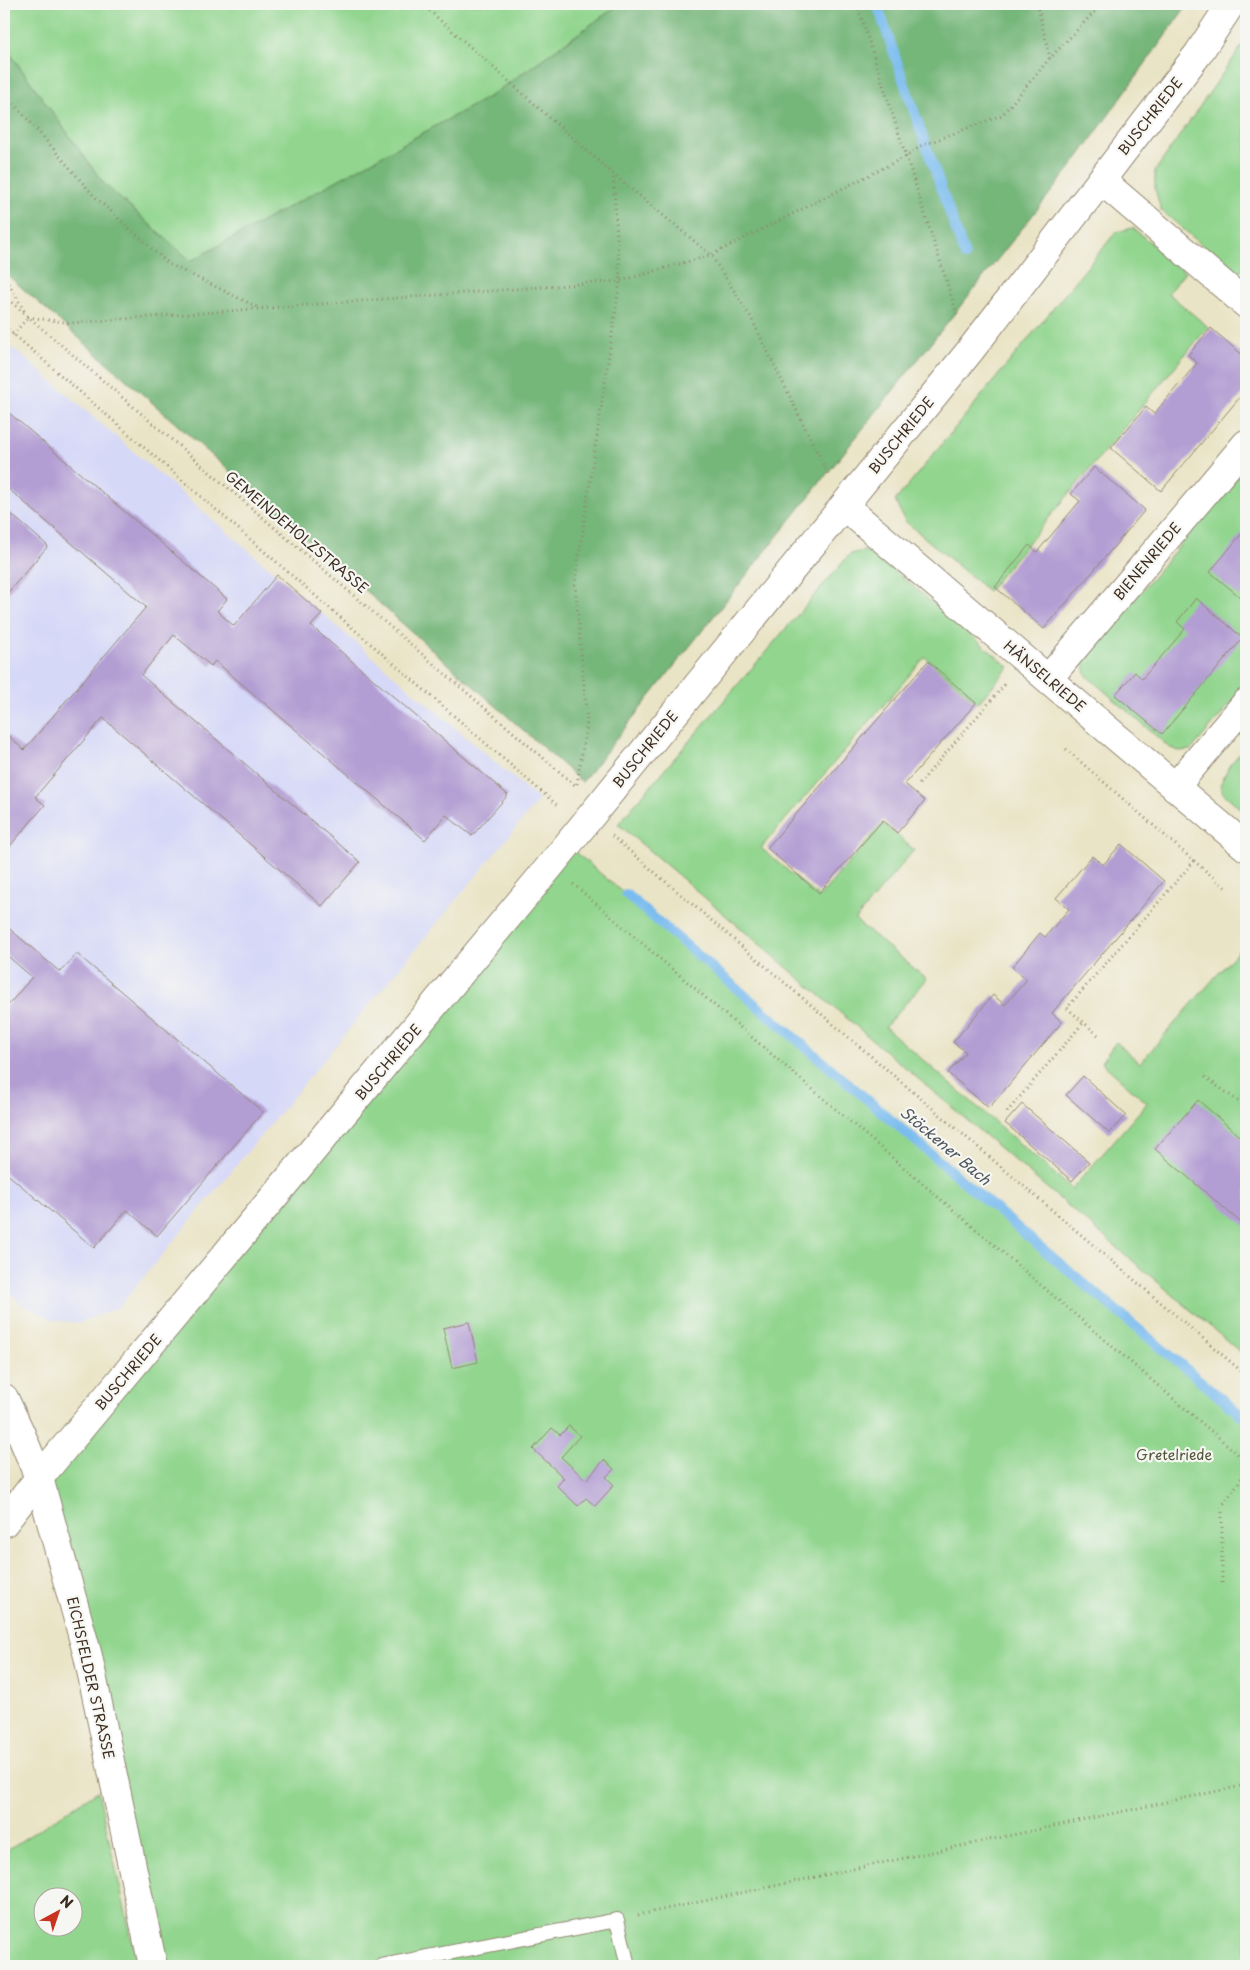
<svg xmlns="http://www.w3.org/2000/svg" width="1250" height="1970" font-family="'Playpen Sans',sans-serif">
<rect width="100%" height="100%" fill="#f6f6f2"/>
<filter id="ink" filterUnits="userSpaceOnUse"><feTurbulence type="fractalNoise" baseFrequency=".02" numOctaves="2"/><feDisplacementMap in="SourceGraphic" scale="10" xChannelSelector="R" yChannelSelector="G"/><feConvolveMatrix kernelMatrix="1 2 1 2 8 2 1 2 1" color-interpolation-filters="sRGB"/></filter>
<filter id="wash" filterUnits="userSpaceOnUse"><feTurbulence type="fractalNoise" baseFrequency=".0096" numOctaves="4" result="noise"/><feDisplacementMap in="SourceGraphic" scale="20" xChannelSelector="R" yChannelSelector="G"/><feGaussianBlur stdDeviation="1.12" result="paint"/><feColorMatrix in="noise" values="0 0 0 0 0 0 0 0 0 0 0 0 0 0 0 0 0 1.4 0 .05"/><feComposite in="paint" operator="in"/></filter>
<g filter="url(#wash)">
<rect width="100%" height="100%" fill="#eae4c6"/>
<polygon fill="#d6d8f8" points="13,348 539,800 119,1307 79,1323 55,1320 20,1304 4,1283 4,359"/>
<g fill="#91d58e" stroke="#668056" fill-rule="evenodd">
<polygon points="4,4 620,4 490,96 191,261 104,184 4,45"/>
<polygon points="1246,40 1246,262 1238,276 1161,210 1155,189 1155,171"/>
<polygon points="1133,228 1185,272 1168,293 1208,327 988,591 905,521 895,501 1116,232"/>
<polygon points="1246,467 1246,686 1191,750 1179,751 1170,748 1086,675 1083,660"/>
<polygon points="863,551 874,554 1009,667 978,703 925,657 761,848 819,897 883,823 914,850 855,920 927,979 885,1027 1072,1189 1147,1103 1101,1062 1116,1042 1140,1063 1246,942 1246,1357 618,824 850,554"/>
<polygon points="1246,746 1246,813 1223,793 1220,785 1229,766"/>
<polygon points="568,846 1246,1419 1246,1966 153,1966 39,1478"/>
<path d="M98,1791L138,1966H4V1852ZM42,1898H72V1928H42Z"/>
</g>
<polygon fill="#74b679" stroke="#58704c" points="620,4 1188,4 1075,162 582,782 4,272 4,45 104,184 191,261 490,96"/>
<g fill="none" stroke-linecap="round" stroke-linejoin="round">
<g stroke="#7abcef" stroke-width="10">
<polyline points="877,4 925,143"/>
<polyline points="926,145 965,256"/>
<polyline points="626,894 1032,1240 1246,1419"/>
</g>
</g>
<g id="blocks">
<g fill="#b39ed3">
<polygon points="1211,328 1246,358 1246,390 1161,491 1111,448 1146,407 1154,414 1197,363 1188,355"/>
<polygon points="8,412 227,599 217,611 234,626 277,575 322,614 311,626 508,795 472,836 446,815 425,840 215,661 211,666 174,635 141,675 360,862 322,906 103,718 35,797 45,805 4,853 4,732 24,750 146,607 4,485 4,416"/>
<polygon points="1094,467 1145,510 1044,629 995,587 1029,545 1037,552 1080,501 1071,494"/>
<polygon points="4,508 48,546 4,597"/>
<polygon points="1244,531 1246,533 1246,602 1210,572"/>
<polygon points="1196,598 1243,638 1162,734 1115,695 1135,672 1142,679 1185,629 1177,622"/>
<polygon points="928,661 976,703 905,784 925,801 897,833 883,820 819,893 767,848"/>
<polygon points="1121,844 1164,881 1052,1013 1062,1022 989,1108 948,1073 966,1052 953,1042 993,995 1005,1005 1027,979 1012,967 1040,933 1045,937 1069,909 1056,898 1092,856 1103,865"/>
<polygon points="4,924 60,972 77,954 263,1112 157,1236 127,1210 94,1248 4,1171 4,1010 32,977 4,953"/>
<polygon points="1083,1076 1126,1115 1109,1133 1066,1095"/>
<polygon points="1198,1100 1246,1142 1246,1227 1155,1149"/>
<polygon points="1022,1104 1089,1162 1072,1181 1005,1123"/>
<polygon points="469,1322 478,1362 452,1368 443,1328"/>
<polygon points="569,1426 580,1436 561,1457 586,1480 604,1460 614,1469 606,1477 614,1485 595,1506 586,1498 578,1506 557,1486 564,1478 533,1449 552,1428 560,1435"/>
</g>
</g>
</g>
<g filter="url(#ink)">
<use href="#blocks" fill-opacity="0" stroke="#928772" stroke-width="1"/>
<g fill="none" stroke-linecap="round" stroke-linejoin="round">
<g stroke="#928772" stroke-width="16">
<polyline id="lane" points="381,1966 617,1920 628,1966"/>
</g>
<g stroke="#928772" stroke-width="30">
<g id="street">
<polyline points="1101,180 1246,304"/>
<polyline points="844,506 1246,847"/>
<polyline points="1048,679 1246,444"/>
<polyline points="1175,787 1246,703"/>
<polyline points="4,1398 21,1434 39,1478 88,1656 153,1966"/>
</g>
</g>
<g stroke="#928772" stroke-width="30">
<polyline id="secondary" points="4,1523 39,1478 551,865 969,352 1198,54 1231,4"/>
</g>
<g stroke="#928772" stroke-width="3" stroke-dasharray="1 4" stroke-linecap="butt">
<polyline points="422,4 613,174 711,255 750,316 829,476"/>
<polyline points="857,4 958,317"/>
<polyline points="1037,4 1050,58"/>
<polyline points="4,92 95,197 169,264 259,308"/>
<polyline points="4,275 26,314"/>
<polyline points="4,296 576,786"/>
<polyline points="28,317 71,323 620,281 711,255 907,156 921,146 1002,115 1050,58 1102,4"/>
<polyline points="4,326 558,806"/>
<polyline points="13,335 28,317"/>
<polyline points="1066,749 1194,861"/>
<polyline points="577,784 587,721 575,583 620,281 613,175"/>
<polyline points="919,784 1007,682"/>
<polyline points="612,836 1246,1375"/>
<polyline points="573,884 1246,1461"/>
<polyline points="1098,1035 1067,1008 1194,861 1226,888"/>
<polyline points="1205,1077 1246,1107"/>
<polyline points="1007,1112 1083,1023"/>
<polyline points="1222,1583 1222,1506 1246,1472"/>
<polyline points="638,1915 1246,1785"/>
</g>
<use href="#lane" stroke="#fff" stroke-width="14"/>
<use href="#street" stroke="#fff" stroke-width="28"/>
<use href="#secondary" stroke="#fff" stroke-width="28"/>
</g>
</g>
<g text-anchor="middle" dominant-baseline="central" stroke-width="4.5" stroke-linejoin="round" paint-order="stroke">
<g font-size="14" fill="#3b2a1e" stroke="#f6f6f2">
<text transform="translate(1150 116) rotate(-52)">BUSCHRIEDE</text>
<text transform="translate(901 435) rotate(-51)">BUSCHRIEDE</text>
<text transform="translate(297 532) rotate(40)">GEMEINDEHOLZSTRASSE</text>
<text transform="translate(1147 561) rotate(-50)">BIENENRIEDE</text>
<text transform="translate(1045 676) rotate(40)">HÄNSELRIEDE</text>
<text transform="translate(645 749) rotate(-51)">BUSCHRIEDE</text>
<text transform="translate(388 1062) rotate(-50)">BUSCHRIEDE</text>
<text transform="translate(128 1372) rotate(-50)">BUSCHRIEDE</text>
<text transform="translate(91 1678) rotate(77)">EICHSFELDER STRASSE</text>
</g>
<g font-size="14" fill="#50553a" stroke="#f6f6f2">
<text x="1174" y="1454">Gretelriede</text>
</g>
<g font-size="15" font-style="italic" fill="#4e565d" stroke="#f6f6f2">
<text transform="translate(946 1145) rotate(40)">Stöckener Bach</text>
</g>
</g>
<rect width="1250" height="1970" fill="none" stroke="#f6f6f2" stroke-width="20"/>
<g transform="translate(58 1912) rotate(40)"><circle r="24" fill="#f6f6f2" stroke="#aba49d"/>
<path d="M0-4L9 19L0 12L-9 19Z" fill="#c8321e"/>
<text y="-8" font-size="14" font-weight="bold" text-anchor="middle" fill="#3b2a1e">N</text>
</g>
</svg>
